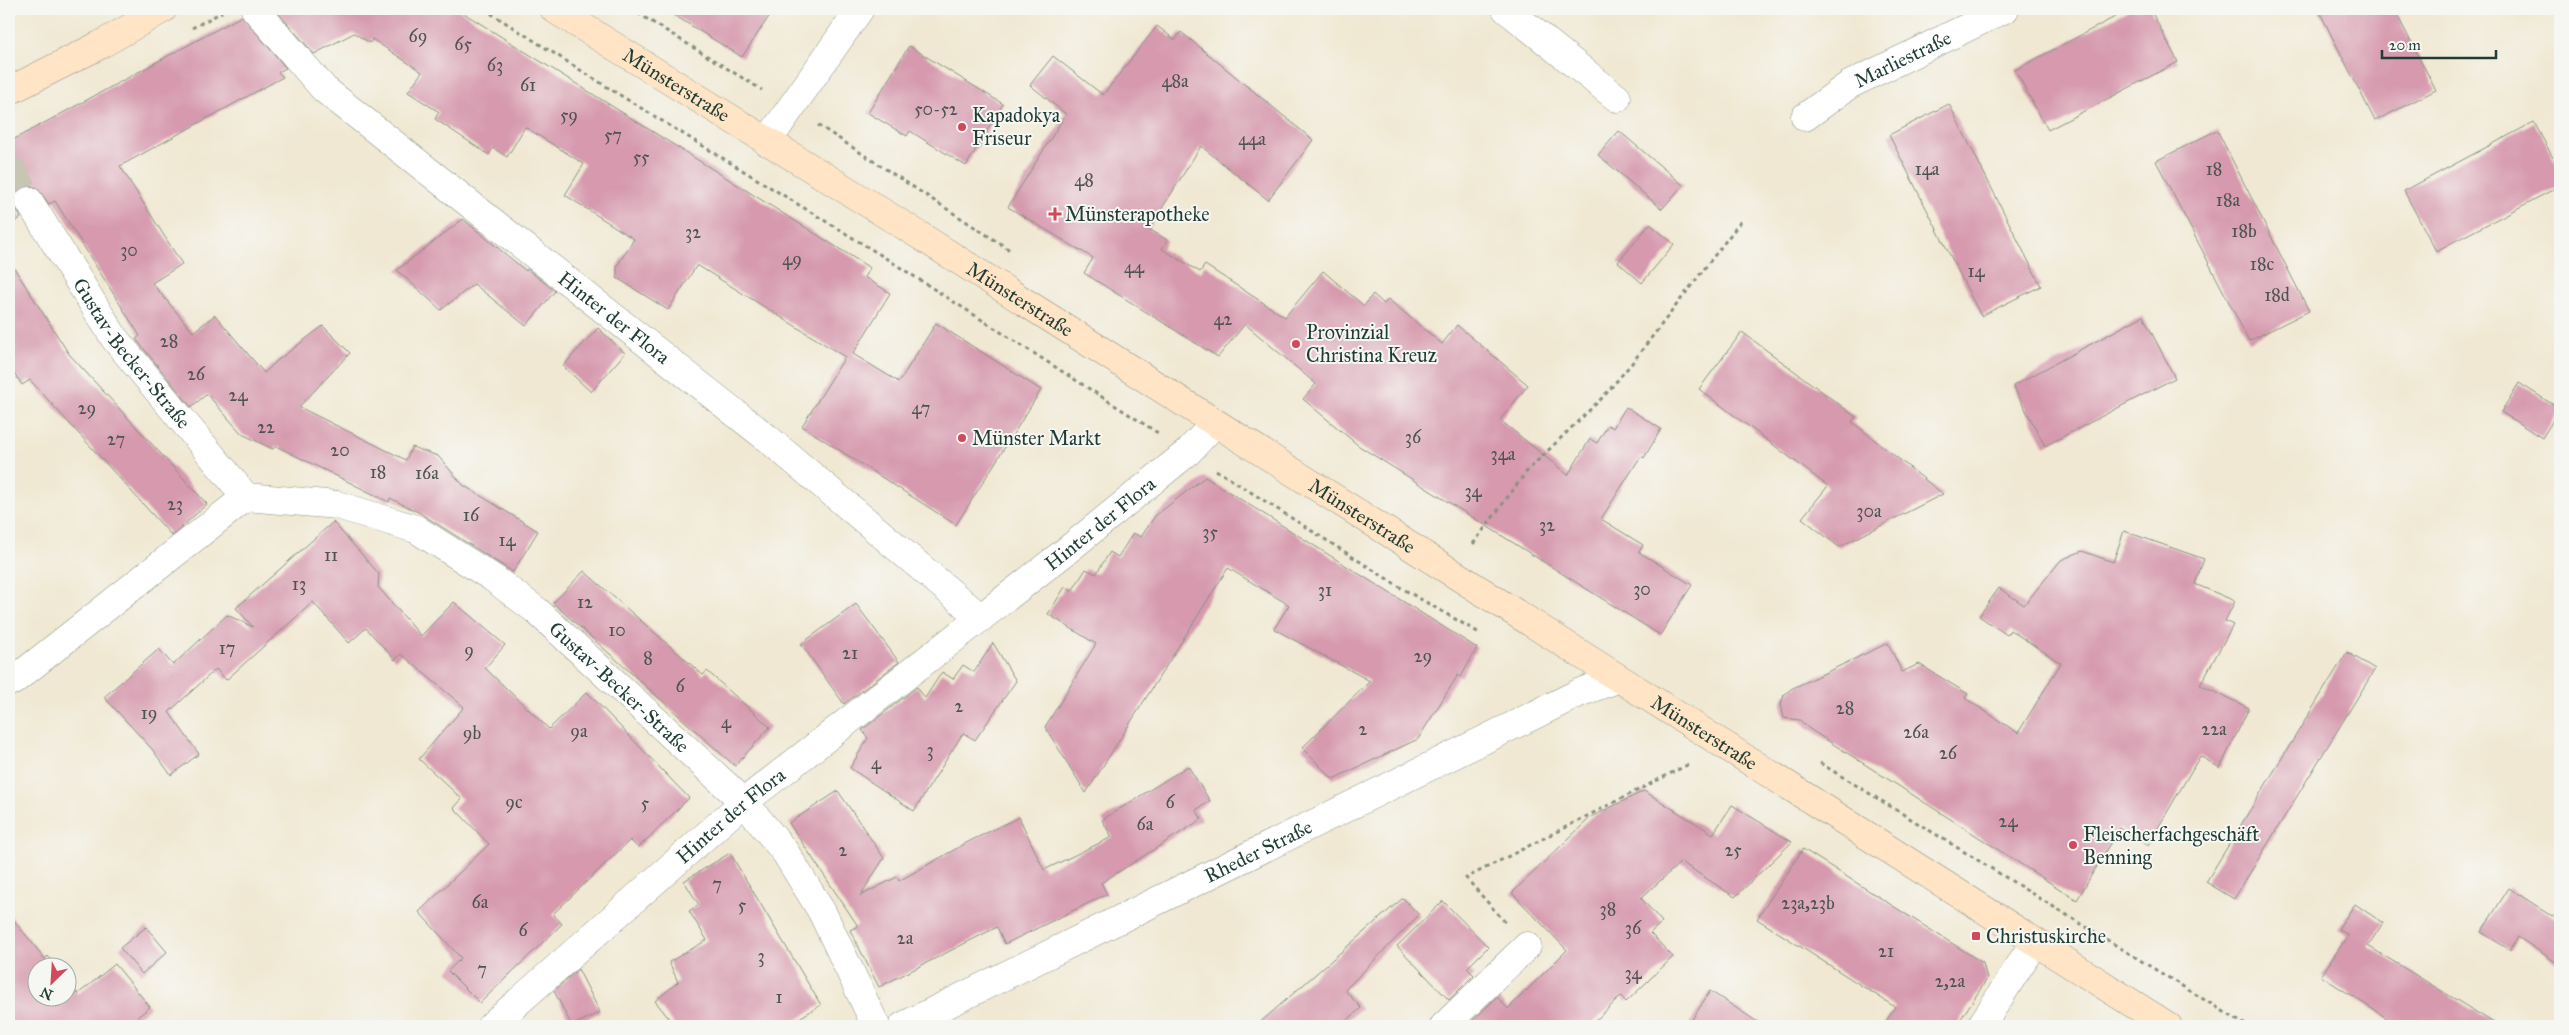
<svg xmlns="http://www.w3.org/2000/svg" width="2569" height="1035" font-family="'IM FELL Great Primer',serif">
<rect width="100%" height="100%" fill="#f6f6f2"/>
<filter id="ink" filterUnits="userSpaceOnUse"><feTurbulence type="fractalNoise" baseFrequency=".02" numOctaves="2"/><feDisplacementMap in="SourceGraphic" scale="10" xChannelSelector="R" yChannelSelector="G"/><feConvolveMatrix kernelMatrix="1 2 1 2 8 2 1 2 1" color-interpolation-filters="sRGB"/></filter>
<filter id="wash" filterUnits="userSpaceOnUse"><feTurbulence type="fractalNoise" baseFrequency=".0096" numOctaves="4" result="noise"/><feDisplacementMap in="SourceGraphic" scale="20" xChannelSelector="R" yChannelSelector="G"/><feGaussianBlur stdDeviation="1.12" result="paint"/><feColorMatrix in="noise" values="0 0 0 0 0 0 0 0 0 0 0 0 0 0 0 0 0 1.4 0 .05"/><feComposite in="paint" operator="in"/></filter>
<g filter="url(#wash)">
<rect width="100%" height="100%" fill="#f0e8d2"/>
<g id="blocks">
<g fill="#d699ad">
<polygon points="275,9 457,9 870,268 864,277 890,293 853,354 899,382 936,323 1041,390 956,525 802,426 845,357 697,265 668,310 617,278 617,266 634,239 565,195 584,164 525,127 507,157 493,148 489,155 435,119 439,112 408,92 422,72 372,39 370,43 354,33 314,54"/>
<polygon points="664,9 774,9 742,57"/>
<polygon points="2130,9 2150,9 2178,62 2048,130 2015,70"/>
<polygon points="2318,9 2394,9 2436,90 2375,121"/>
<polygon points="242,16 286,68 278,72 283,77 120,166 182,264 152,283 193,332 215,315 264,373 278,360 323,326 350,353 299,407 406,460 412,447 438,456 463,485 538,531 513,572 420,513 390,498 389,502 276,446 273,449 242,434 207,394 191,407 136,339 140,336 55,201 49,204 37,188 28,185 20,188 16,193 13,202 21,218 9,225 9,142"/>
<polygon points="1157,26 1175,40 1181,32 1313,140 1268,200 1201,146 1149,229 1167,240 1162,249 1200,272 1205,265 1285,317 1323,271 1364,306 1373,294 1384,304 1388,299 1442,344 1457,325 1528,385 1500,420 1568,475 1590,439 1597,443 1608,425 1613,428 1626,407 1661,429 1644,458 1641,456 1601,519 1643,545 1639,552 1692,585 1660,635 1359,446 1303,399 1316,384 1245,324 1218,357 1084,273 1093,258 1008,207 1066,114 1030,85 1053,56 1103,95"/>
<polygon points="909,46 1003,104 966,166 910,131 907,136 868,113"/>
<polygon points="1949,104 2041,286 1981,316 1889,135"/>
<polygon points="2534,122 2560,171 2560,186 2436,251 2404,191"/>
<polygon points="2217,130 2309,311 2249,341 2156,161"/>
<polygon points="1619,131 1683,185 1662,209 1598,155"/>
<polygon points="463,219 526,271 527,269 555,291 526,326 474,284 441,310 397,270"/>
<polygon points="1650,224 1674,244 1642,283 1618,262"/>
<polygon points="9,260 69,354 207,504 172,536 30,380 22,385 9,365"/>
<polygon points="2143,316 2175,378 2045,446 2013,386"/>
<polygon points="598,328 625,353 591,392 563,366"/>
<polygon points="1742,332 1856,417 1852,422 1943,494 1839,547 1802,518 1828,486 1699,389"/>
<polygon points="2519,383 2560,409 2542,438 2501,412"/>
<polygon points="1205,477 1477,648 1461,677 1458,675 1418,739 1333,779 1302,748 1370,681 1274,629 1289,605 1228,568 1086,793 1045,727 1096,644 1048,614 1065,587 1072,591 1086,569 1096,574 1110,552 1118,557 1133,533 1141,537 1155,516"/>
<polygon points="333,522 379,574 378,587 421,636 454,602 505,645 485,668 549,729 587,692 689,798 638,848 630,840 553,914 562,924 480,1003 448,971 461,958 419,912 489,844 454,808 462,799 419,759 464,707 401,654 395,660 366,628 349,643 313,602 226,680 216,669 169,712 199,754 171,775 152,749 104,697 159,649 173,665 227,615 253,627 236,608"/>
<polygon points="2124,531 2204,559 2195,584 2235,601 2225,621 2233,625 2200,685 2249,708 2220,768 2200,756 2148,845 2119,828 2077,900 1808,728 1800,720 1784,718 1781,704 1784,695 1791,689 1888,643 1902,672 1919,664 1968,694 1965,698 2018,733 2061,663 2010,630 2007,635 1979,616 1999,588 2024,605 2061,560 2082,551 2113,562"/>
<polygon points="584,571 703,675 707,671 770,727 735,766 553,603"/>
<polygon points="856,604 899,662 844,704 801,644"/>
<polygon points="993,643 1016,681 975,740 963,733 914,811 850,768 868,738 862,730 917,687 925,698 942,672 953,679 963,665 974,672"/>
<polygon points="2347,652 2375,669 2234,899 2206,882"/>
<polygon points="1188,766 1210,801 1196,810 1202,819 1101,883 1107,894 1005,944 997,927 879,987 850,930 858,926 789,823 838,791 884,858 860,896 897,877 899,881 968,842 1019,817 1044,870 1112,837 1102,820"/>
<polygon points="1644,791 1713,834 1732,805 1792,842 1735,897 1681,862 1641,898 1662,922 1650,933 1673,957 1626,1002 1621,996 1590,1026 1473,1026 1470,1023 1497,997 1508,1009 1567,950 1512,893 1591,817"/>
<polygon points="1803,849 1983,963 1987,979 1956,1026 1883,1026 1895,1007 1757,919"/>
<polygon points="730,853 821,1005 786,1026 675,1026 655,1001 678,982 669,962 707,940 689,911 699,905 684,881"/>
<polygon points="2509,888 2560,921 2560,965 2518,937 2510,950 2481,932"/>
<polygon points="1403,898 1419,915 1345,990 1361,1008 1341,1026 1256,1026"/>
<polygon points="1443,901 1488,947 1467,968 1474,975 1449,1000 1397,946"/>
<polygon points="2355,904 2383,923 2368,946 2499,1026 2399,1026 2321,976 2348,935 2338,929"/>
<polygon points="9,914 45,959 48,956 57,968 38,968 38,998 68,998 68,981 78,994 115,964 150,1007 126,1026 9,1026"/>
<polygon points="146,927 167,952 142,974 120,948"/>
<polygon points="578,969 600,1012 572,1026 554,991"/>
<polygon points="1710,991 1764,1026 1688,1026"/>
</g>
</g>
</g>
<g filter="url(#ink)">
<use href="#blocks" fill-opacity="0" stroke="#889283" stroke-width="1"/>
<g fill="none" stroke-linecap="round" stroke-linejoin="round">
<polyline stroke="#c6c6b2" stroke-width="28" stroke-dasharray="28 14" stroke-linecap="butt" points="9,165 29,201"/>
<g stroke="#889283" stroke-width="29">
<g id="street">
<path id="s1" d="M255,9L324,89L767,438L981,618"/>
<polyline points="1506,9 1617,98"/>
<path id="s2" d="M1805,117L1849,85L2005,9"/>
<polyline points="767,142 860,9"/>
<path id="s3" d="M29,201L115,339L246,497L337,505L416,529L493,578L537,611L744,802L785,852L822,912L876,1026"/>
<polyline points="13,681 246,497"/>
<path id="s4" d="M491,1026L744,802L1065,552L1188,452L1214,424"/>
<path id="s5" d="M903,1026L1581,692L1617,679"/>
<polyline points="1444,1026 1527,946"/>
<polyline points="1981,1026 2034,943"/>
</g>
</g>
<g stroke="#889283" stroke-width="29">
<g id="secondary">
<path id="s6" d="M554,9L903,225L2168,1026"/>
<polyline points="9,91 100,45 163,9"/>
</g>
</g>
<g stroke="#889283" stroke-width="3" stroke-dasharray="4 4" stroke-linecap="butt">
<polyline points="484,9 623,97 884,257 1158,433"/>
<polyline points="631,9 762,90"/>
<polyline points="192,28 222,12"/>
<polyline points="818,125 1010,250"/>
<polyline points="1216,470 1403,589 1481,634"/>
<polyline points="1473,544 1527,471 1604,396 1632,363 1741,221"/>
<polyline points="1820,763 2247,1026"/>
<polyline points="1505,922 1466,878 1691,763"/>
</g>
<use href="#street" stroke="#fff" stroke-width="28"/>
<use href="#secondary" stroke="#ffe4c6" stroke-width="28"/>
</g>
</g>
<g fill="#d1495b" stroke="#f6f6f2" stroke-width="2">
<circle cx="962" cy="127" r="5"/>
<path d="M1052.5 206.5h5v5h5v5h-5v5h-5v-5h-5v-5h5z"/>
<circle cx="1296" cy="344" r="5"/>
<circle cx="962" cy="438" r="5"/>
<circle cx="2073" cy="845" r="5"/>
<rect x="1971" y="931" width="10" height="10" rx="2.5"/>
</g>
<g text-anchor="middle" dominant-baseline="central" stroke-width="4" stroke-linejoin="round" paint-order="stroke">
<g font-size="18" fill="#4d5452">
<text x="418" y="36">69</text>
<text x="463" y="44">65</text>
<text x="495" y="65">63</text>
<text x="1175" y="81">48a</text>
<text x="528" y="85">61</text>
<text x="936" y="109">50-52</text>
<text x="569" y="115">59</text>
<text x="613" y="135">57</text>
<text x="1252" y="139">44a</text>
<text x="641" y="157">55</text>
<text x="1927" y="169">14a</text>
<text x="2214" y="169">18</text>
<text x="1084" y="180">48</text>
<text x="2228" y="200">18a</text>
<text x="2244" y="231">18b</text>
<text x="693" y="232">32</text>
<text x="129" y="250">30</text>
<text x="792" y="259">49</text>
<text x="2262" y="264">18c</text>
<text x="1134" y="267">44</text>
<text x="1976" y="271">14</text>
<text x="2277" y="295">18d</text>
<text x="1223" y="319">42</text>
<text x="169" y="341">28</text>
<text x="196" y="374">26</text>
<text x="238" y="395">24</text>
<text x="87" y="408">29</text>
<text x="921" y="408">47</text>
<text x="266" y="427">22</text>
<text x="1413" y="437">36</text>
<text x="116" y="439">27</text>
<text x="340" y="450">20</text>
<text x="1503" y="454">34a</text>
<text x="378" y="472">18</text>
<text x="427" y="473">16a</text>
<text x="1473" y="491">34</text>
<text x="175" y="504">23</text>
<text x="1869" y="511">30a</text>
<text x="471" y="515">16</text>
<text x="1547" y="525">32</text>
<text x="1210" y="532">35</text>
<text x="507" y="540">14</text>
<text x="331" y="555">11</text>
<text x="299" y="584">13</text>
<text x="1642" y="589">30</text>
<text x="1325" y="590">31</text>
<text x="585" y="602">12</text>
<text x="617" y="630">10</text>
<text x="227" y="648">17</text>
<text x="469" y="650">9</text>
<text x="850" y="653">21</text>
<text x="1423" y="656">29</text>
<text x="648" y="658">8</text>
<text x="680" y="686">6</text>
<text x="959" y="706">2</text>
<text x="1845" y="708">28</text>
<text x="149" y="713">19</text>
<text x="726" y="722">4</text>
<text x="1363" y="729">2</text>
<text x="2214" y="729">22a</text>
<text x="579" y="731">9a</text>
<text x="1916" y="732">26a</text>
<text x="472" y="733">9b</text>
<text x="930" y="750">3</text>
<text x="1948" y="753">26</text>
<text x="876" y="763">4</text>
<text x="514" y="802">9c</text>
<text x="1170" y="802">6</text>
<text x="645" y="803">5</text>
<text x="2008" y="821">24</text>
<text x="1145" y="824">6a</text>
<text x="843" y="850">2</text>
<text x="1733" y="850">25</text>
<text x="717" y="884">7</text>
<text x="480" y="902">6a</text>
<text x="1808" y="903">23a,23b</text>
<text x="742" y="905">5</text>
<text x="1608" y="909">38</text>
<text x="1633" y="928">36</text>
<text x="523" y="930">6</text>
<text x="905" y="938">2a</text>
<text x="1886" y="951">21</text>
<text x="761" y="956">3</text>
<text x="482" y="969">7</text>
<text x="1633" y="973">34</text>
<text x="1950" y="981">2,2a</text>
<text x="779" y="997">1</text>
</g>
<g font-size="20" fill="#1f3d34" stroke="#f6f6f2">
<text stroke="none"><textPath href="#s2" startOffset="114">Marliestraße</textPath></text>
<text stroke="none"><textPath href="#s6" startOffset="144">Münsterstraße</textPath></text>
<text stroke="none"><textPath href="#s6" startOffset="549">Münsterstraße</textPath></text>
<text stroke="none"><textPath href="#s1" startOffset="475">Hinter der Flora</textPath></text>
<text stroke="none"><textPath href="#s3" startOffset="184">Gustav-Becker-Straße</textPath></text>
<text stroke="none"><textPath href="#s6" startOffset="954">Münsterstraße</textPath></text>
<text stroke="none"><textPath href="#s4" startOffset="790">Hinter der Flora</textPath></text>
<text stroke="none"><textPath href="#s3" startOffset="800">Gustav-Becker-Straße</textPath></text>
<text stroke="none"><textPath href="#s6" startOffset="1359">Münsterstraße</textPath></text>
<text stroke="none"><textPath href="#s4" startOffset="319">Hinter der Flora</textPath></text>
<text stroke="none"><textPath href="#s5" startOffset="396">Rheder Straße</textPath></text>
</g>
<g font-size="20" fill="#1f3d34" stroke="#f6f6f2" text-anchor="start">
<text x="972" y="115">Kapadokya<tspan x="972" dy="23">Friseur</tspan></text>
<text x="1065" y="214">Münsterapotheke</text>
<text x="1306" y="332">Provinzial<tspan x="1306" dy="23">Christina Kreuz</tspan></text>
<text x="972" y="438">Münster Markt</text>
<text x="2083" y="834">Fleischerfachgeschäft<tspan x="2083" dy="23">Benning</tspan></text>
<text x="1986" y="936">Christuskirche</text>
</g>
</g>
<rect width="2569" height="1035" fill="none" stroke="#f6f6f2" stroke-width="30"/>
<g transform="translate(52 982) rotate(205)"><circle r="24" fill="#f6f6f2" stroke="#a0aca6"/>
<path d="M0-4L9 19L0 12L-9 19Z" fill="#d1495b"/>
<text y="-8" font-size="14" font-weight="bold" text-anchor="middle" fill="#1f3d34">N</text>
</g>
<path d="M2382 50v8h114v-8" fill="none" stroke="#1f3d34" stroke-width="2.5"/>
<text x="2389" y="50" font-size="15" fill="#1f3d34" stroke="#f6f6f2" stroke-width="4" paint-order="stroke">20 m</text>
</svg>
